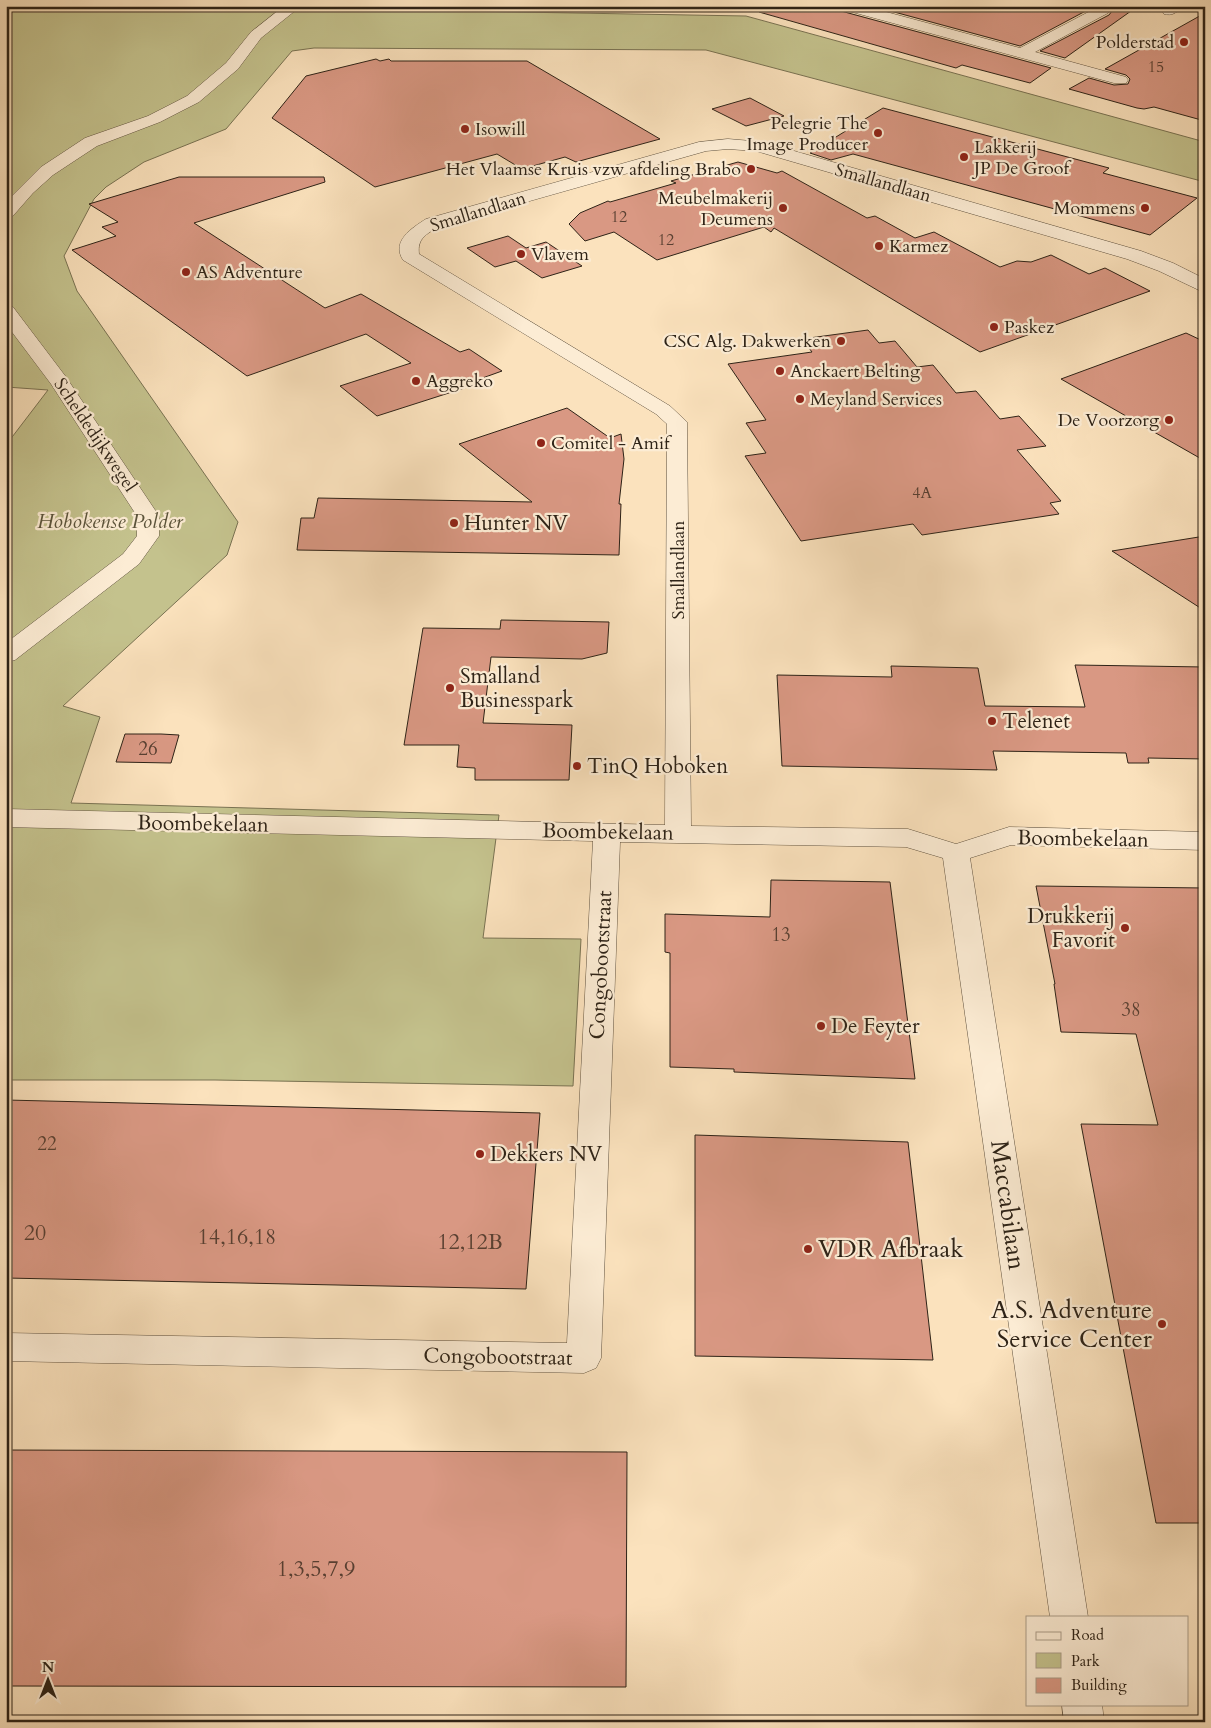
<svg xmlns="http://www.w3.org/2000/svg" width="1211" height="1728" font-family="Cardo,serif">
<rect width="100%" height="100%" fill="#fbe2bd"/>
<filter id="stains"><feTurbulence type="fractalNoise" baseFrequency=".004" numOctaves="4"/><feColorMatrix values="0 0 0 0 .2 0 0 0 0 .09 0 0 0 0 .02 0 0 0 .5 -.17"/></filter>
<radialGradient id="worn" r=".72"><stop offset=".6" stop-color="#630" stop-opacity="0"/><stop offset="1" stop-color="#630" stop-opacity=".3"/></radialGradient>
<polygon fill="#c4c28d" stroke="#797252" points="6,6 348,6 346,9 746,16 1205,142 1205,182 706,50 314,48 292,51 226,129 144,162 106,187 94,199 64,256 77,291 238,522 227,555 63,706 100,717 71,803 499,815 483,938 581,939 573,1086 215,1080 6,1080 6,445 48,390 6,387"/>
<g fill="#d99883" stroke="#2e2317">
<polygon points="760,6 837,6 841,11 1051,68 1030,83 962,65 956,68 759,12"/>
<polygon points="872,6 1095,6 1020,46"/>
<polygon points="1110,6 1138,6 1065,58 1040,51 1109,15 1112,11"/>
<polygon points="1205,13 1205,121 1154,107 1144,109 1137,108 1069,89 1089,78 1114,85 1128,84 1130,79 1126,75 1105,69"/>
<polygon points="376,59 380,61 389,59 391,61 527,61 660,139 576,162 565,157 522,169 497,154 375,187 272,118 306,76"/>
<polygon points="750,98 784,116 746,126 712,109"/>
<polygon points="883,108 1109,168 1103,173 1197,198 1150,235 853,154 831,160 810,153"/>
<polygon points="738,162 777,173 782,171 867,218 875,216 915,238 934,232 1000,267 1017,261 1031,262 1051,255 1089,274 1105,268 1150,291 980,352 774,228 771,232 764,227 657,260 614,232 585,241 569,224 580,213 608,201 610,202 676,183 671,181"/>
<polygon points="179,177 324,177 325,182 194,223 325,308 361,294 460,352 469,349 502,371 477,380 480,383 377,416 340,386 411,363 366,334 247,376 72,250 116,236 102,227 118,222 89,204"/>
<polygon points="508,236 526,248 546,242 582,266 542,278 516,261 495,267 467,248"/>
<polygon points="868,330 879,343 895,341 917,367 933,365 956,393 976,391 1000,419 1019,416 1046,446 1017,450 1061,501 1050,503 1059,514 922,535 913,524 801,541 745,456 766,453 746,423 766,420 728,364 812,352 802,339"/>
<polygon points="1186,333 1205,342 1205,461 1061,379"/>
<polygon points="567,408 610,438 621,434 624,459 619,504 621,504 619,555 297,550 301,518 314,518 318,498 532,502 459,444"/>
<polygon points="1205,536 1205,611 1112,551"/>
<polygon points="501,620 609,622 607,653 582,659 491,657 483,723 572,725 569,780 475,780 475,768 457,767 459,745 404,745 423,628 500,629"/>
<polygon points="1075,665 1205,667 1205,759 1148,758 1149,763 1128,763 1126,753 993,751 997,770 782,766 777,675 892,677 891,666 978,668 985,706 1085,707"/>
<polygon points="125,734 161,734 179,735 171,763 116,762"/>
<polygon points="771,880 890,882 915,1079 734,1072 734,1069 670,1067 670,953 665,952 665,914 770,917"/>
<polygon points="1036,886 1205,888 1205,1523 1156,1523 1081,1124 1158,1125 1136,1034 1061,1032 1054,984 1055,984"/>
<polygon points="6,1100 540,1113 526,1289 6,1278"/>
<polygon points="695,1135 908,1142 933,1360 695,1356"/>
<polygon points="6,1450 627,1452 626,1687 6,1686"/>
</g>
<g fill="none" stroke-linecap="round" stroke-linejoin="round">
<g stroke="#615340" stroke-width="1">
<g id="minor">
<polygon points="284,6 301,6 261,38 238,69 199,102 160,122 97,146 53,175 33,193 12,217 6,218 6,202 41,167 85,138 148,116 187,96 226,63 251,32"/>
<polygon points="839,6 864,6 1020,48 1098,7 1108,7 1110,10 1108,13 1035,52 1126,77 1128,80 1126,83 1114,83 841,9"/>
<path d="M1166,6H1182C1177,13 1172,16 1164,14L1162,11Z"/>
<path d="M728,139L763,142L1141,251L1173,263L1205,279V293L1159,271L1127,259L756,151L728,149L706,151L438,227C427,234 417,238 419,254L670,406L687,422L691,826L908,829L956,844L1009,827L1205,832V850L1011,845L970,858L1088,1617H1050L943,858L906,847L620,842L601,1358L596,1368L584,1373L6,1361V1333L567,1343L593,841L6,827V809L665,825L667,424L656,414L403,260C391,241 412,228 426,219L699,142Z"/>
<polygon points="6,305 13,307 66,377 159,516 159,536 139,564 15,660 6,662 6,643 123,554 137,536 137,516 51,384 6,324"/>
<polygon points="1062,1704 1102,1704 1104,1722 1064,1722"/>
</g>
</g>
<use href="#minor" fill="#fcecd4" fill-rule="evenodd"/>
</g>
<g fill="#8f2418" stroke="#fcecd4" stroke-width="2">
<circle cx="1184" cy="42" r="5"/>
<circle cx="465" cy="129" r="5"/>
<circle cx="878" cy="133" r="5"/>
<circle cx="964" cy="157" r="5"/>
<circle cx="751" cy="169" r="5"/>
<circle cx="783" cy="208" r="5"/>
<circle cx="1145" cy="208" r="5"/>
<circle cx="879" cy="246" r="5"/>
<circle cx="521" cy="254" r="5"/>
<circle cx="186" cy="272" r="5"/>
<circle cx="994" cy="327" r="5"/>
<circle cx="841" cy="341" r="5"/>
<circle cx="780" cy="371" r="5"/>
<circle cx="416" cy="381" r="5"/>
<circle cx="800" cy="399" r="5"/>
<circle cx="1169" cy="420" r="5"/>
<circle cx="541" cy="443" r="5"/>
<circle cx="454" cy="523" r="5"/>
<circle cx="450" cy="688" r="5"/>
<circle cx="992" cy="721" r="5"/>
<circle cx="577" cy="766" r="5"/>
<circle cx="1125" cy="928" r="5"/>
<circle cx="821" cy="1026" r="5"/>
<circle cx="480" cy="1154" r="5"/>
<circle cx="808" cy="1249" r="5"/>
<circle cx="1162" cy="1324" r="5"/>
</g>
<g text-anchor="middle" dominant-baseline="central" stroke-width="4.5" stroke-linejoin="round" paint-order="stroke">
<g font-size="16" fill="#594032">
<text x="1156" y="67">15</text>
<text x="619" y="217">12</text>
<text x="666" y="240">12</text>
<text x="922" y="493">4A</text>
</g>
<g font-size="18" fill="#2e2317" stroke="#fcecd4" text-anchor="start">
<text x="1174" y="42" text-anchor="end">Polderstad</text>
<text x="868" y="123" text-anchor="end">Pelegrie The<tspan x="868" dy="21">Image Producer</tspan></text>
<text x="475" y="129">Isowill</text>
<text x="974" y="147">Lakkerij<tspan x="974" dy="21">JP De Groof</tspan></text>
<text x="741" y="169" text-anchor="end">Het Vlaamse Kruis vzw afdeling Brabo</text>
<text x="773" y="198" text-anchor="end">Meubelmakerij<tspan x="773" dy="21">Deumens</tspan></text>
<text x="1135" y="208" text-anchor="end">Mommens</text>
<text x="889" y="246">Karmez</text>
<text x="531" y="254">Vlavem</text>
<text x="196" y="272">AS Adventure</text>
<text x="1004" y="327">Paskez</text>
<text x="831" y="341" text-anchor="end">CSC Alg. Dakwerken</text>
<text x="790" y="371">Anckaert Belting</text>
<text x="426" y="381">Aggreko</text>
<text x="810" y="399">Meyland Services</text>
<text x="1159" y="420" text-anchor="end">De Voorzorg</text>
<text x="551" y="443">Comitel - Amif</text>
</g>
<g font-size="18" fill="#2e2317" stroke="#fcecd4">
<text transform="translate(883 183) rotate(16)">Smallandlaan</text>
<text transform="translate(478 212) rotate(-17)">Smallandlaan</text>
<text transform="translate(95 435) rotate(56)">Scheldedijkwegel</text>
<text transform="translate(678 570) rotate(-90)">Smallandlaan</text>
</g>
<g font-size="19" fill="#594032">
<text x="148" y="749">26</text>
<text x="781" y="935">13</text>
<text x="1131" y="1010">38</text>
<text x="47" y="1144">22</text>
</g>
<g font-size="21" font-style="italic" fill="#5b533a" stroke="#fcecd4">
<text x="110" y="521">Hobokense Polder</text>
</g>
<g font-size="21" fill="#2e2317" stroke="#fcecd4" text-anchor="start">
<text x="464" y="523">Hunter NV</text>
<text x="460" y="676">Smalland<tspan x="460" dy="24">Businesspark</tspan></text>
<text x="1002" y="721">Telenet</text>
<text x="587" y="766">TinQ Hoboken</text>
<text x="1115" y="916" text-anchor="end">Drukkerij<tspan x="1115" dy="24">Favorit</tspan></text>
<text x="831" y="1026">De Feyter</text>
<text x="490" y="1154">Dekkers NV</text>
</g>
<g font-size="21" fill="#2e2317" stroke="#fcecd4">
<text transform="translate(203 824) rotate(1)">Boombekelaan</text>
<text transform="translate(608 832) rotate(1)">Boombekelaan</text>
<text transform="translate(1083 839) rotate(1)">Boombekelaan</text>
<text transform="translate(601 965) rotate(-87)">Congobootstraat</text>
<text transform="translate(498 1357) rotate(1)">Congobootstraat</text>
</g>
<g font-size="22" fill="#594032">
<text x="35" y="1233">20</text>
<text x="237" y="1237">14,16,18</text>
<text x="470" y="1242">12,12B</text>
<text x="316" y="1569">1,3,5,7,9</text>
</g>
<g font-size="25" fill="#2e2317" stroke="#fcecd4">
<text transform="translate(1008 1205) rotate(82)">Maccabilaan</text>
</g>
<g font-size="25" fill="#2e2317" stroke="#fcecd4" text-anchor="start">
<text x="818" y="1249">VDR Afbraak</text>
<text x="1152" y="1310" text-anchor="end">A.S. Adventure<tspan x="1152" dy="29">Service Center</tspan></text>
</g>
</g>
<rect width="1211" height="1728" fill="none" stroke="#fbe2bd" stroke-width="25"/>
<rect x="8" y="8" width="1196" height="1713" fill="none" stroke="#2e2317" stroke-width="2.5"/>
<rect x="12" y="12" width="1186" height="1703" fill="none" stroke="#2e2317"/>
<rect x="1026" y="1616" width="162" height="90" fill="#fcecd4" stroke="#aa9c88"/>
<rect x="1036" y="1632" width="25" height="8" fill="#fcecd4" stroke="#aa9c88"/>
<text x="1071" y="1640" font-size="15" fill="#2e2317">Road</text>
<rect x="1036" y="1653" width="25" height="15" fill="#c4c28d" stroke="#aa9c88"/>
<text x="1071" y="1666" font-size="15" fill="#2e2317">Park</text>
<rect x="1036" y="1678" width="25" height="15" fill="#d99883" stroke="#aa9c88"/>
<text x="1071" y="1690" font-size="15" fill="#2e2317">Building</text>
<g transform="translate(48 1680)" stroke="#fcecd4" stroke-width="4" paint-order="stroke">
<path d="M0-4L9 19L0 12L-9 19Z" fill="#2e2317"/>
<text y="-8" font-size="14" font-weight="bold" text-anchor="middle" fill="#2e2317">N</text>
</g>
<rect width="100%" height="100%" filter="url(#stains)"/>
<rect width="100%" height="100%" fill="url(#worn)"/>
</svg>
